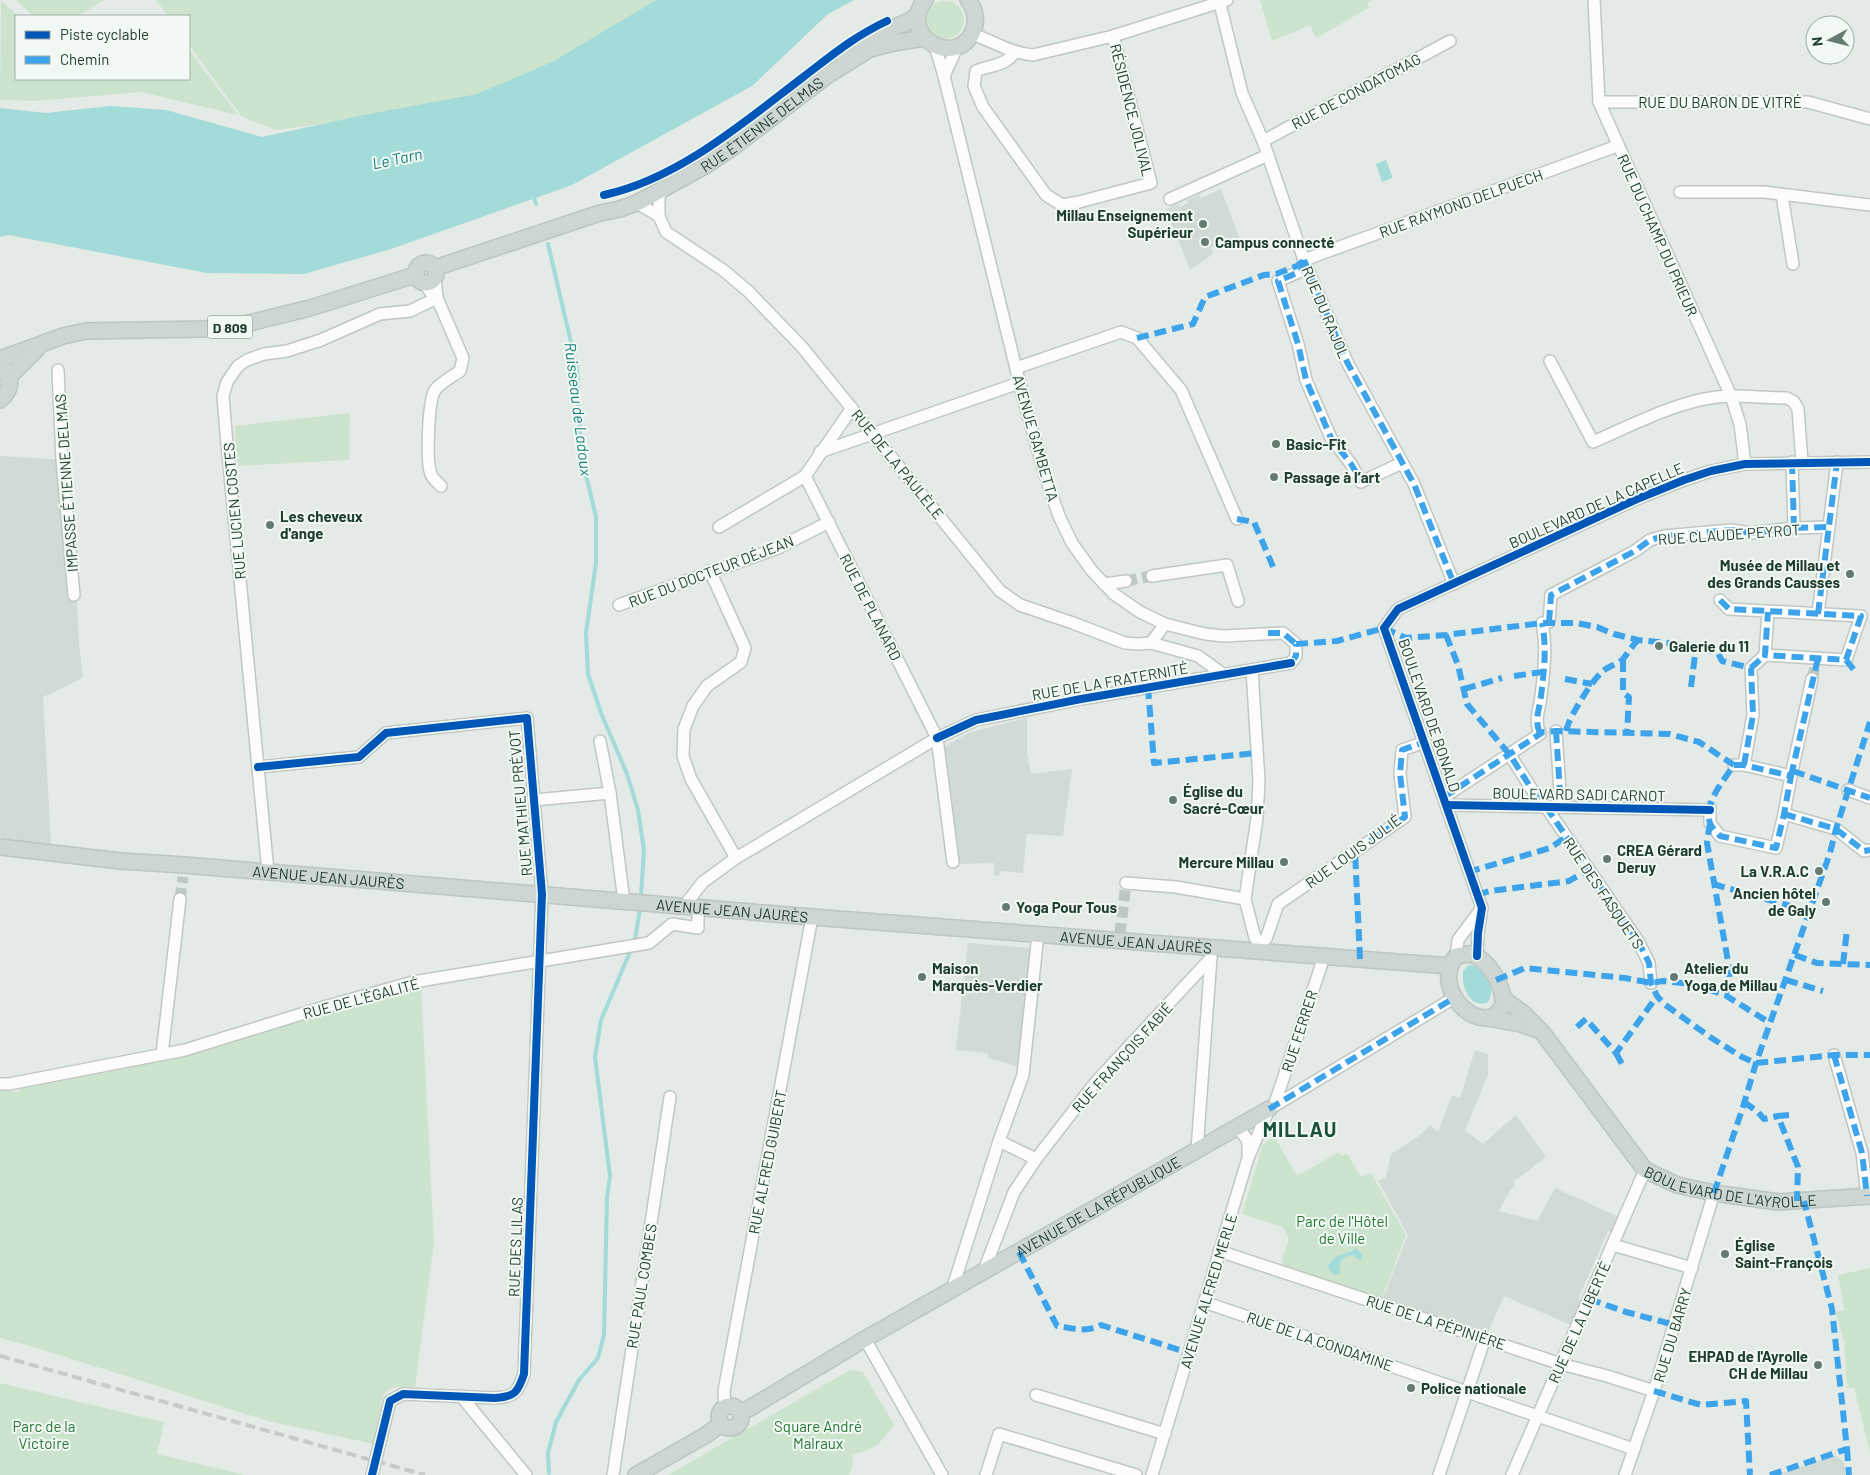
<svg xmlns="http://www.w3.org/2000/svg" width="1870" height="1475" font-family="Barlow,sans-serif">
<rect width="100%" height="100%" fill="#e4eae6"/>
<g fill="#d1dbd5">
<polygon points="1221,189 1240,240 1229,246 1223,247 1222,242 1218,248 1211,247 1213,254 1190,270 1166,209 1179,204 1180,207 1188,203 1187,200 1199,195 1201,198"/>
<polygon points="0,456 69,460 79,643 83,678 43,697 51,845 14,847 0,836"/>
<polygon points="1027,718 1027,755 1031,774 1072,769 1063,836 1027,834 1023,873 1000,871 999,876 994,875 994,863 956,864 943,748 968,733 982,729"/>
<polygon points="968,943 1030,948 1020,1067 988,1058 988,1053 956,1050"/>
<polygon points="1475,1050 1488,1054 1488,1075 1465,1130 1483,1144 1516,1115 1546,1157 1513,1182 1515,1186 1510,1190 1499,1211 1537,1221 1555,1188 1619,1217 1612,1232 1608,1231 1578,1299 1582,1301 1571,1325 1504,1296 1488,1332 1383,1298 1408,1235 1378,1181 1386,1177 1391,1154 1419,1136 1430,1125 1436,1131 1439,1130 1452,1095 1460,1098"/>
<polygon points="1835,1455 1844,1462 1846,1475 1776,1475"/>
</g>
<g fill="#cce4ce">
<polygon points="1,0 18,16 16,16 16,79 189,79 189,50 238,115 141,92 35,101 0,100"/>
<polygon points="16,0 104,0 78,16 34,16"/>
<polygon points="156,0 656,0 553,62 477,94 329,123 276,130 241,116 189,45 189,16 168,16"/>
<polygon points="1260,0 1373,0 1367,3 1369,8 1316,38 1310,25 1272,41"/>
<circle cx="945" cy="20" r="19"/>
<polygon points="350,413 349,460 237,466 235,426"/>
<polygon points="421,984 434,1243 415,1387 393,1387 383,1395 374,1444 268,1421 37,1348 0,1338 0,1090 20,1092 20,1087 184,1057 295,1021"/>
<polygon points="1274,1136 1297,1176 1339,1152 1342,1156 1347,1153 1361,1177 1371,1173 1406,1235 1382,1298 1285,1267 1282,1261 1289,1239 1283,1227 1242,1214 1263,1144"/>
<polygon points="1870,1268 1870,1453 1854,1387 1847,1389 1844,1343 1836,1312 1844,1310 1838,1275"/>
<path d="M850,1370L863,1372L894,1425C878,1446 878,1447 853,1455L852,1468L849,1475H668Z"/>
<polygon points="0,1383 164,1422 157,1454 245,1475 0,1475"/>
</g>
<g fill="#a2dbd7">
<polygon points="656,0 854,0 828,14 752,86 572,185 391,249 304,274 207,273 9,235 0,237 0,108 46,113 110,106 166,110 262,137 369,114 477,94 552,62"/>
<polygon points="1386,160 1392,176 1392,178 1382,182 1376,164"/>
<path d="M1469,965C1486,966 1498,989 1487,1003C1469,1008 1461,986 1463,971Z"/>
<polygon points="1356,1248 1362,1255 1361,1261 1353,1255 1345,1257 1340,1262 1340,1273 1335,1275 1330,1271 1328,1266 1334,1258 1352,1251"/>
</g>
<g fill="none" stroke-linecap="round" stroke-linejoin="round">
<g stroke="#a2dbd7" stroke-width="4">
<polyline points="533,194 536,204"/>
<polyline points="548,244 577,368 581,454 596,517 596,563 586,633 588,674 601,713 627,774 638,810 644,850 641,896"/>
<polyline points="635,940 640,908"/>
<polyline points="549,1473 548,1453 556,1422 579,1380 598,1358 604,1335 607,1197 610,1176 595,1057 601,1020 630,952"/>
</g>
<g stroke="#bdc8c2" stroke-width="11" stroke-dasharray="11 5.5" stroke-linecap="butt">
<polyline points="1126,581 1152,576"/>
<polyline points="1812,679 1816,663"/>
<polyline points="180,899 183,877"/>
<polyline points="1120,934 1126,883"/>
</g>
<g stroke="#c1c7c3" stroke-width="14">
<g id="minor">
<polyline points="1219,0 1242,93 1263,141 1304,260 1347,362 1414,484 1454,584"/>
<polyline points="1594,0 1599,102 1731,396 1740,424 1745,464"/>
<path d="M972,34C993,41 1010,53 1033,55L1113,36L1227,0"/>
<path d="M1014,52C1007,66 989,65 976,71L974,86L983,107L1046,195L1062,205L1079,202L1151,183L1113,36"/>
<polyline points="944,76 957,47"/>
<polyline points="1599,102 1808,102 1870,119"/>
<polyline points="1263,141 1450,41"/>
<polyline points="665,188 659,196 659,216 666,232 723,270 748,291 802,347 1000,591 1020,605 1073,623 1125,643 1138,644 1151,643 1165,624"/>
<polyline points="1680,192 1764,192 1870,205"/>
<polyline points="1782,195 1793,264"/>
<polyline points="1170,199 1268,155"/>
<polyline points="637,203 659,216"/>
<polyline points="1304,260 1617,146"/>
<polyline points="1304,260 1301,271 1278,281 1298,344 1306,380 1312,394 1331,438 1351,464 1361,482 1402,463"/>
<path d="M435,277L437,298L463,358L460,371C452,377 441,382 435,390C428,401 426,462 431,474C432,478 438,483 441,486"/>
<polyline points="425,284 432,294 437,298"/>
<path d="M1550,361L1593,442C1634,424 1687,396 1732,396C1750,396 1768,398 1787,398L1794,402L1798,409L1802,462"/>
<polyline points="1016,368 1121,332 1137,338 1181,390 1237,519"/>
<polyline points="58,370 62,460 74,595"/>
<polyline points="820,452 1019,383"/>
<polyline points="1792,462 1794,528"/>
<polyline points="805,476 937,738 953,862"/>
<polyline points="719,527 805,476 852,408"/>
<polyline points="710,571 745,648 741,662 707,686 693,706 684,729 683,756 691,779 736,858"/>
<polyline points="1152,576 1227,565 1238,601"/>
<polyline points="1104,584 1126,581"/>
<polyline points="1720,600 1729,609 1861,616 1846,660 1765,655 1768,612"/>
<polyline points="619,605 778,548 829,522"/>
<polyline points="1818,614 1837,462"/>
<polyline points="1549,622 1551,595 1635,551 1650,540 1664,536 1731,530 1751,533 1794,528 1829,527"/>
<polyline points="1151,643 1198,656 1224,675"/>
<polyline points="1252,670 1259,780 1257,818 1245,899 1255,938 1259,942 1258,947"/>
<polyline points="1556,731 1561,807"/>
<polyline points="600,741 610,793 624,901"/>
<polyline points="1510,755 1543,807"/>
<polyline points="1744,765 1753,715 1751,668 1765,655"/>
<path d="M258,767L359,757L386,733L527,718L542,894L524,1374C518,1392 515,1397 495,1398L403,1394L390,1401L372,1475"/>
<polyline points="1791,776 1812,679"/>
<polyline points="1848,790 1870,798"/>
<path d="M1444,797L1540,734C1534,718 1539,713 1541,696C1544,672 1547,647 1542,623"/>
<polyline points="534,800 610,793"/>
<polyline points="1447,805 1710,810"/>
<polyline points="1546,807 1638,941 1649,963 1651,983"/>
<polyline points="1710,808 1710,823 1720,836 1776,848 1784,814 1791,776 1744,765 1734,765"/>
<polyline points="1784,814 1836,829 1864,851 1870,850"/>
<polyline points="268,872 226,433 223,396 227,382 238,366 247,360 264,354 287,351 321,340 380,314 410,311 437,298"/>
<polyline points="1126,883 1176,887 1245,899"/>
<polyline points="685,905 703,882 736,858 937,738 976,720 1081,699 1291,663 1296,656 1296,644 1283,633 1224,636 1205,634 1165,624 1140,612 1114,594 1092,571 1072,543 1059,516 1045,475 1024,401 944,76 935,46"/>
<polyline points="1259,942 1266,939 1278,904 1405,817 1400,774 1402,750 1425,742"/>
<polyline points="1456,956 1458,940 1481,909"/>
<polyline points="1477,956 1478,933 1482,908 1384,628 1398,609 1637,499 1684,480 1711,471 1745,464 1870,462"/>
<polyline points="162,1054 180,899"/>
<polyline points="1834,1055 1862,1153 1867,1196"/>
<polyline points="0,1084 9,1084 185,1050 324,1007 413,982 649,943 672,924 698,928 698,906"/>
<polyline points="1274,1106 1324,957"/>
<path d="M1236,1128C1247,1136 1249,1141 1248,1154"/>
<polyline points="1197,1150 1211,957"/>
<polyline points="1036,1159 1095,1083 1211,958"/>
<polyline points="1613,1245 1692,1268"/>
<polyline points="1219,1251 1561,1364 1607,1376 1654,1391"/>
<polyline points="983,1273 1014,1192 1036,1159 999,1141"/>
<polyline points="952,1290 999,1141 1023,1075 1038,934"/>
<polyline points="1204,1302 1634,1449"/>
<polyline points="865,1339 942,1475"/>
<polyline points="1036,1395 1165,1434"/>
<polyline points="461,1396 526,1475"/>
<polyline points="725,1407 724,1391 812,917"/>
<polyline points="613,1475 670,1097"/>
<polyline points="986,1475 999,1434 1136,1475"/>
<polyline points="1152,1475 1248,1158 1269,1109 1454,998"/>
<polyline points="1439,1475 1485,1338"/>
<polyline points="1512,1475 1645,1170"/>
<polyline points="1625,1475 1655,1388 1714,1193"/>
</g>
</g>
<g stroke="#bcc6c1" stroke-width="18">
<g id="major">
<path d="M925,0C896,37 959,71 974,29C977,19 975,9 968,0"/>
<polyline points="843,55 868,38 909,21 918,14"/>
<circle cx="426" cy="273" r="10"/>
<path id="s1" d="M435,268L600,213L620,209L637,203L705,166L732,148L828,75L870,49L894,43L924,38"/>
<polyline points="0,359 63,336 86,331 205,329 245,324 310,308 415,275"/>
<polyline points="9,377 38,348"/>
<path d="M0,400C11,391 13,380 4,369"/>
<path id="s2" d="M0,847L121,861L184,865L812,917L1450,966"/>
<path d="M1470,954C1488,958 1504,986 1503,1004C1489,1042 1428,994 1456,956Z"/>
<path id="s3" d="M1504,999L1523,1013L1542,1032L1645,1170L1677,1185L1714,1193L1778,1202L1870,1196"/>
<polyline points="1487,1018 1521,1024 1538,1030"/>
<circle cx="730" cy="1417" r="11"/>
<path id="s4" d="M741,1412L750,1408L865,1339L1269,1109"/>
<polyline points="636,1475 706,1435 721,1424"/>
</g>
</g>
<use href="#minor" stroke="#fbfcfb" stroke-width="11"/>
<use href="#major" stroke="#cdd6d2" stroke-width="15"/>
<polyline stroke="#c6cbc9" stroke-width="4" stroke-dasharray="10 5" stroke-linecap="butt" points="0,1356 425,1475"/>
<g stroke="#3da4eb" stroke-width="6" stroke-dasharray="12 6" stroke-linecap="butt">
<polyline points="1304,260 1347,362 1414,484 1454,584"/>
<polyline points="1304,260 1301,271 1278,281 1298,344 1306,380 1312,394 1331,438 1351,464 1362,482"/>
<polyline points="1137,338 1193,324 1205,297 1264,275 1276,274 1297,266 1304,260"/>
<polyline points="1792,462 1794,528"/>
<polyline points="1237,519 1254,522 1274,569"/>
<polyline points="1720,600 1729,609 1861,616 1846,660 1765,655 1768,612"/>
<polyline points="1818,614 1837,462"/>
<polyline points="1549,622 1551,595 1635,551 1650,540 1664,536 1731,530 1751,533 1794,528 1829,527"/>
<polyline points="1384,628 1406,638 1446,635 1542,623 1576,623 1597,627 1614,634 1638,640 1690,645 1718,653 1722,661 1751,668"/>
<polyline points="1268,633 1283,633 1296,644"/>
<polyline points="1446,635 1458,665 1467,704 1510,755 1543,807"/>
<polyline points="1296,644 1337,641 1384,628"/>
<polyline points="1623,660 1623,693 1629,697 1627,734"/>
<polyline points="1846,660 1854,670"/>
<polyline points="1291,663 1296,656 1296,644"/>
<polyline points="1751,668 1765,655"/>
<polyline points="1514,676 1543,672"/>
<polyline points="1565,679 1592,684"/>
<polyline points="1148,687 1154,763 1257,753"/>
<polyline points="1691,687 1696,647"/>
<polyline points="1464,689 1502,678"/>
<polyline points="1556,731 1561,807"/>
<path d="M1566,731C1569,717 1592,680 1603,671C1609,666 1618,664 1623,659C1628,653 1632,646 1638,640"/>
<path d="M1540,734C1534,718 1539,713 1541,696C1544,672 1547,647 1542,623"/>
<path d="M1734,765H1744L1791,776L1784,814L1776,848L1720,836C1717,833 1712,828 1710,823C1703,804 1724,780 1734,765Z"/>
<polyline points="1744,765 1753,715 1751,668"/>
<polyline points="1793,771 1870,798"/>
<polyline points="1791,776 1818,658"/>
<polyline points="1444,797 1543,732 1556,731 1669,734 1699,742 1734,765"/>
<polyline points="1546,807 1638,941 1649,963 1651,983 1657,996 1664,1004 1710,1037 1742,1057 1756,1063 1834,1055 1870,1055"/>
<polyline points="1784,814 1836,829 1864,851 1870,850"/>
<polyline points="1710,823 1707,843 1729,967 1730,985 1725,995"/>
<polyline points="1468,872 1550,848 1566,837"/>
<polyline points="1713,884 1808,911"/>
<polyline points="1477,895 1490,891 1569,881 1588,870"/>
<polyline points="1795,955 1817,963 1870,965"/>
<polyline points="1360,959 1355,851 1405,817 1400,774 1402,750 1425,742"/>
<polyline points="1843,964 1847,930"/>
<polyline points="1496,980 1525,968 1625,978 1651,983 1663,981 1692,984 1725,995 1770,1023"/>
<polyline points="1786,980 1823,991"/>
<polyline points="1577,1027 1586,1019 1616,1053 1657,996"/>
<polyline points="1616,1053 1623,1066"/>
<polyline points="1834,1055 1862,1153 1867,1196"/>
<polyline points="1744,1102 1758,1112 1764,1119 1778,1116"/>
<polyline points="1269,1109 1454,998"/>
<polyline points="1789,1115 1778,1116 1798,1167 1797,1201"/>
<polyline points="1714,1193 1743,1107 1756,1063 1830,853 1836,829 1870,722"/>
<path d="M1019,1252L1057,1326C1072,1328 1087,1333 1101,1325L1189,1353"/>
<polyline points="1589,1299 1626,1312 1675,1325"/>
<polyline points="1654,1391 1701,1405 1746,1401 1750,1475"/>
<polyline points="1847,1449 1849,1475"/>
<polyline points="1770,1475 1847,1449 1832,1309 1804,1201"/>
</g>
<g stroke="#f2f9f4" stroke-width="11">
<g id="cycleway">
<path d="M604,195C678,179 743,123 802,78C831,56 853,37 887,21"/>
<polyline points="937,738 976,720 1081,699 1291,663"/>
<path d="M258,767L359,757L386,733L527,718L542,894L524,1374C518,1392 515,1397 495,1398L403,1394L390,1401L372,1475"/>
<polyline points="1447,805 1710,810"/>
<polyline points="1477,956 1478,933 1482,908 1384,628 1398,609 1637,499 1684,480 1711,471 1745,464 1870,462"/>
</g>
</g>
<use href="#cycleway" stroke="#0057b8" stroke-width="8"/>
</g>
<g fill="#657a70" stroke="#f2f9f4" stroke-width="2">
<circle cx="1203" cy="224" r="5"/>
<circle cx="1205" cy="242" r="5"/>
<circle cx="1276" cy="444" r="5"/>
<circle cx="1274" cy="477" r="5"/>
<circle cx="270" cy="525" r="5"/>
<circle cx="1850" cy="574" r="5"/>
<circle cx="1659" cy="646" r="5"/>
<circle cx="1173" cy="800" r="5"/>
<circle cx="1607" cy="859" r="5"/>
<circle cx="1284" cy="862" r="5"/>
<circle cx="1819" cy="871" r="5"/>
<circle cx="1826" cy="902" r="5"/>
<circle cx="1006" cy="907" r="5"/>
<circle cx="922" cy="977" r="5"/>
<circle cx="1674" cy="977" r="5"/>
<circle cx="1725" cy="1254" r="5"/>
<circle cx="1818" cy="1365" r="5"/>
<circle cx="1411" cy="1388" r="5"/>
</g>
<g text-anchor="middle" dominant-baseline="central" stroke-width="4" stroke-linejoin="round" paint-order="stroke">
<rect fill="#f2f9f4" stroke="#5f766b" stroke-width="1" x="207.5" y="315.5" width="45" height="23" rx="4"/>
<g font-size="14" font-weight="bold" fill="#203e30">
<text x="230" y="327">D 809</text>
</g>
<g font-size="15" fill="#203e30" stroke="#f2f9f4">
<text transform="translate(1356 91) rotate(-28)">RUE DE CONDATOMAG</text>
<text x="1720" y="102">RUE DU BARON DE VITRÉ</text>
<text transform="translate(1132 110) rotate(76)">RÉSIDENCE JOLIVAL</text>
<text stroke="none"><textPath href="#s1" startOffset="360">RUE ÉTIENNE DELMAS</textPath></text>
<text transform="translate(1461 203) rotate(-20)">RUE RAYMOND DELPUECH</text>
<text transform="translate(1658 235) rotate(66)">RUE DU CHAMP DU PRIEUR</text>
<text transform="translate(1326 312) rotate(67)">RUE DU RAJOL</text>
<text transform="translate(1036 438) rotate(74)">AVENUE GAMBETTA</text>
<text transform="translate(898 464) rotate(51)">RUE DE LA PAULÈLE</text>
<text transform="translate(66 483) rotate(-94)">IMPASSE ÉTIENNE DELMAS</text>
<text transform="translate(1596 505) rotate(-24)">BOULEVARD DE LA CAPELLE</text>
<text transform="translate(234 511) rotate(-95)">RUE LUCIEN COSTES</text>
<text transform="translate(1729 534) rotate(-4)">RUE CLAUDE PEYROT</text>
<text transform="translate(711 571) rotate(-21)">RUE DU DOCTEUR DÉJEAN</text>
<text transform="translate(871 607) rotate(63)">RUE DE PLANARD</text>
<text transform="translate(1110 681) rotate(-10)">RUE DE LA FRATERNITÉ</text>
<text transform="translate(1430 715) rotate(71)">BOULEVARD DE BONALD</text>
<text transform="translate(1579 794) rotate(1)">BOULEVARD SADI CARNOT</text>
<text transform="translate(520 803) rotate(-95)">RUE MATHIEU PRÉVOT</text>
<text transform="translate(1353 851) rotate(-36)">RUE LOUIS JULIÉ</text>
<text stroke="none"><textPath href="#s2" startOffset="330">AVENUE JEAN JAURÈS</textPath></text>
<text transform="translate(1604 893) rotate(56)">RUE DES FASQUETS</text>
<text stroke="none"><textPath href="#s2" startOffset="735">AVENUE JEAN JAURÈS</textPath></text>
<text stroke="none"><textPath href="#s2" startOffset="1140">AVENUE JEAN JAURÈS</textPath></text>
<text transform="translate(361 998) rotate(-15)">RUE DE L'ÉGALITÉ</text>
<text transform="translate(1299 1031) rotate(-72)">RUE FERRER</text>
<text transform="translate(1122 1057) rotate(-48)">RUE FRANÇOIS FABIÉ</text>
<text transform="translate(767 1162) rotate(-79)">RUE ALFRED GUIBERT</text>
<text stroke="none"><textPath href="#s3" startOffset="311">BOULEVARD DE L'AYROLLE</textPath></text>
<text stroke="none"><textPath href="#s4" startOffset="412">AVENUE DE LA RÉPUBLIQUE</textPath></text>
<text transform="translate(515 1247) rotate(-88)">RUE DES LILAS</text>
<text transform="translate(641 1286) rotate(-81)">RUE PAUL COMBES</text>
<text transform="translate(1208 1291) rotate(-73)">AVENUE ALFRED MERLE</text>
<text transform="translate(1436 1322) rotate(18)">RUE DE LA PÉPINIÈRE</text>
<text transform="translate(1579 1322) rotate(-66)">RUE DE LA LIBERTÉ</text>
<text transform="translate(1672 1335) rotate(-73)">RUE DU BARRY</text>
<text transform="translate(1320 1341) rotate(19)">RUE DE LA CONDAMINE</text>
</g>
<g font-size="15" font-weight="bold" fill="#203e30" stroke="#f2f9f4" text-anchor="start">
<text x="1193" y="215" text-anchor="end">Millau Enseignement<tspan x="1193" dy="17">Supérieur</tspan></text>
<text x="1215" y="242">Campus connecté</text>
<text x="1286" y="444">Basic-Fit</text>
<text x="1284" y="477">Passage à l’art</text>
<text x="280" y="516">Les cheveux<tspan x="280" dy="17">d'ange</tspan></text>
<text x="1840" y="565" text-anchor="end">Musée de Millau et<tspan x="1840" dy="17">des Grands Causses</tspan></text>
<text x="1669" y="646">Galerie du 11</text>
<text x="1183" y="791">Église du<tspan x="1183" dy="17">Sacré-Cœur</tspan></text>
<text x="1617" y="850">CREA Gérard<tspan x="1617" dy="17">Deruy</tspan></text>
<text x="1274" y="862" text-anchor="end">Mercure Millau</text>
<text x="1809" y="871" text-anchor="end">La V.R.A.C</text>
<text x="1816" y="893" text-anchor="end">Ancien hôtel<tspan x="1816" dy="17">de Galy</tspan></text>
<text x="1016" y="907">Yoga Pour Tous</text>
<text x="932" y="968">Maison<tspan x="932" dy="17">Marquès-Verdier</tspan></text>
<text x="1684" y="968">Atelier du<tspan x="1684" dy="17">Yoga de Millau</tspan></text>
<text x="1735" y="1245">Église<tspan x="1735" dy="17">Saint-François</tspan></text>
<text x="1808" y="1356" text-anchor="end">EHPAD de l'Ayrolle<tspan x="1808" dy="17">CH de Millau</tspan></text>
<text x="1421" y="1388">Police nationale</text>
</g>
<g font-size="15" fill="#287835" stroke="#f2f9f4">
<text x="1342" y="1221">Parc de l'Hôtel<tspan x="1342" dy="17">de Ville</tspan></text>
<text x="44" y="1426">Parc de la<tspan x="44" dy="17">Victoire</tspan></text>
<text x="818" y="1426">Square André<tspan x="818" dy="17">Malraux</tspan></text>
</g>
<g font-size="16" font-style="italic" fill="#167e79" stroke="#f2f9f4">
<text transform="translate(397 158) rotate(-12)">Le Tarn</text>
<text transform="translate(579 409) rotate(83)">Ruisseau de Ladoux</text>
</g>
<g font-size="20" font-weight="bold" letter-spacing="1" fill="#1b5238" stroke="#f2f9f4">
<text x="1300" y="1129">MILLAU</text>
</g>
</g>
<rect x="15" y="15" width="175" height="65" fill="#f2f9f4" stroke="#9eaea6"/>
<rect x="25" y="31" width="25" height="8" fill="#0057b8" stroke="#9eaea6"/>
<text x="60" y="40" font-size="15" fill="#203e30">Piste cyclable</text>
<rect x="25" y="56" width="25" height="8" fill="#3da4eb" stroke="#9eaea6"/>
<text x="60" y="65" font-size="15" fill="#203e30">Chemin</text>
<g transform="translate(1830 40) rotate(263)"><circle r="24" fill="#f2f9f4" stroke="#9eaea6"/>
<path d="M0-4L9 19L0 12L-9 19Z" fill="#657a70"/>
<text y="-8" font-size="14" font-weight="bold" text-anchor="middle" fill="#203e30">N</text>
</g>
</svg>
